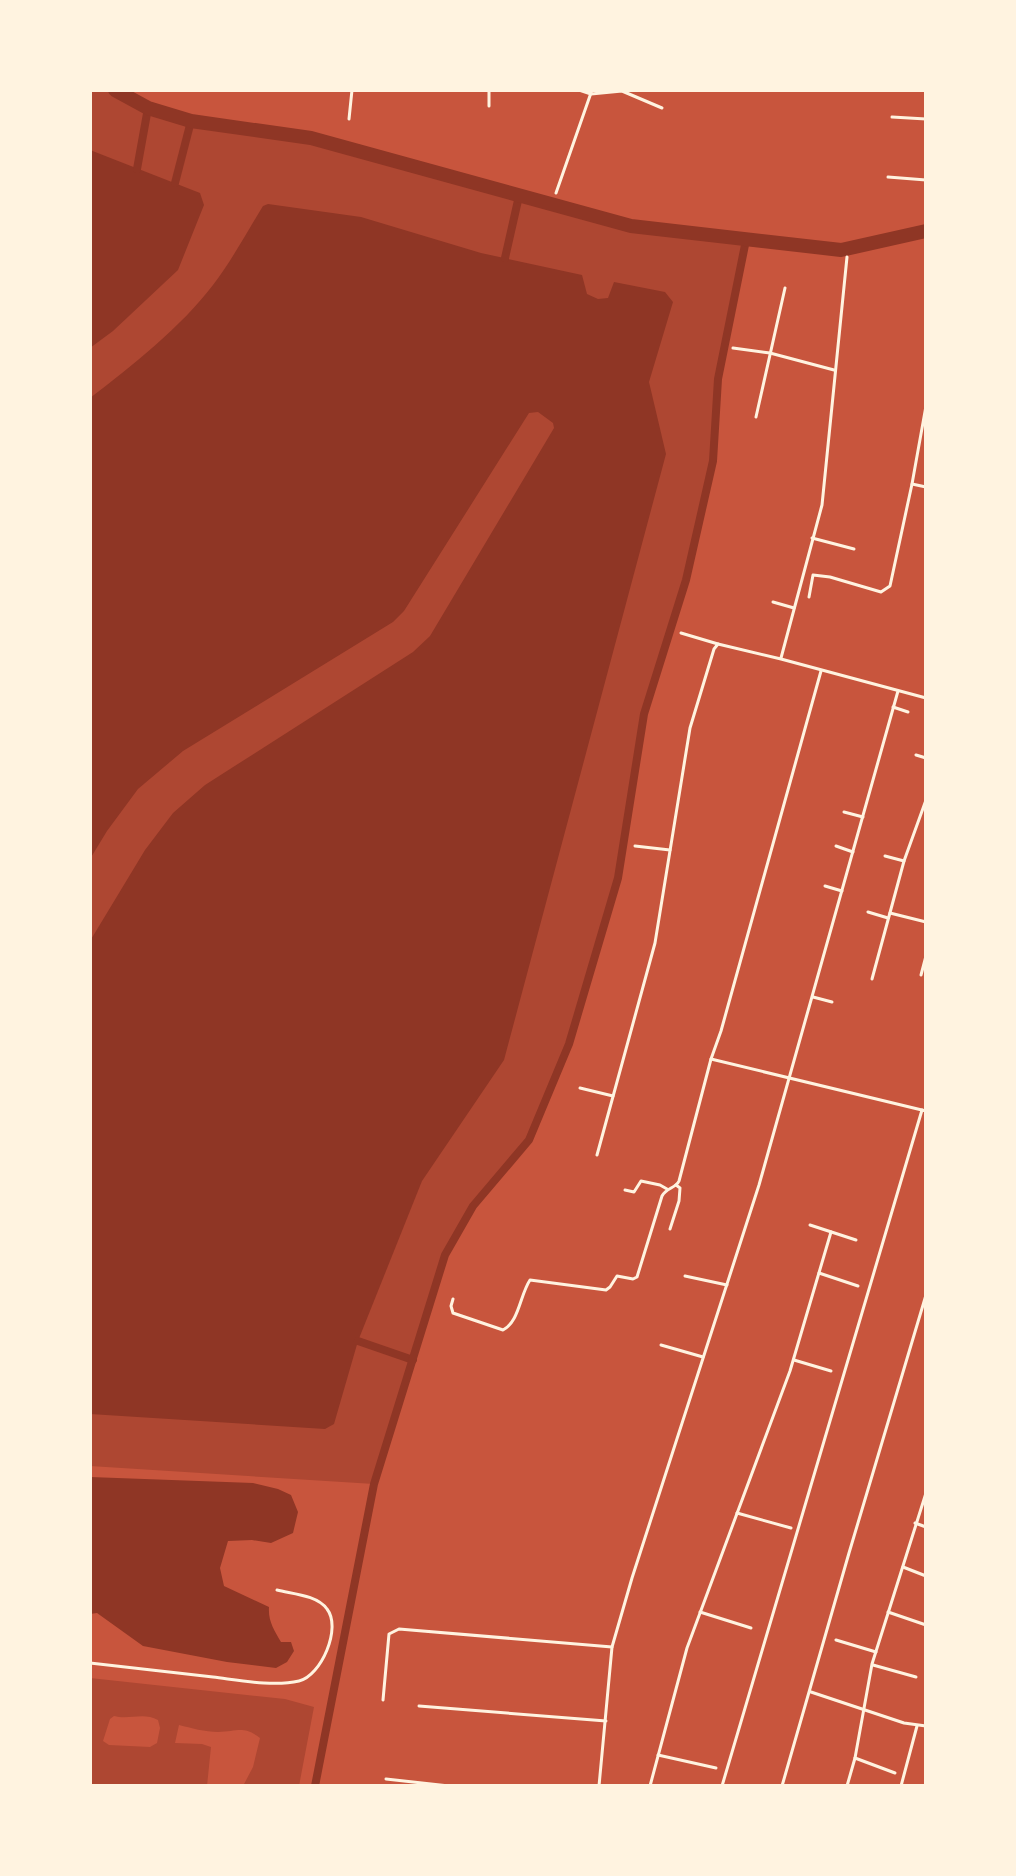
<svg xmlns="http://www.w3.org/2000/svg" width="1016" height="1876" font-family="'Roboto Condensed',sans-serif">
<rect width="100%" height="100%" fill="#c8553d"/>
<g fill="#ae4732" fill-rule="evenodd">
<polygon points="90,90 115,90 148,108 191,121 311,138 631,226 746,240 718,379 713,461 686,580 644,714 618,878 569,1044 529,1140 473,1206 445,1255 374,1484 90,1466"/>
<path d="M90,1678L285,1699L314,1707L299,1786H243L253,1767L260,1738C243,1725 237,1732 218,1732C205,1732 191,1728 179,1725L175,1743L202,1744L211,1747L207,1786H90ZM114,1716C129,1720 144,1712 158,1720L160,1728L157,1743L150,1747L109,1745L103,1741L110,1719Z"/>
</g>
<g fill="#8f3625">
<polygon points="90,150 200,193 204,205 178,270 113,331 90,348"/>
<path d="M268,204L361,217L481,253L582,275L587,294L598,299L608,298L614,282L665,292L673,302L649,382L666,454L504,1060L422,1181L358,1341L334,1424L325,1429L90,1414V941L145,850L173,813L205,785L413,652L430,636L554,428L553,423L538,412L529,413L404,611L393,622L183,751L138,789L107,831L90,859V398C132,366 181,327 213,285C232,260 247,232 263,206Z"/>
<path d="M90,1477L253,1483L278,1489L291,1495L298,1512L293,1533L271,1543L252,1540L228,1541L220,1568L224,1586L269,1607C268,1621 274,1630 281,1642H291L294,1651L287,1662L276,1668L227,1662L143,1646L97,1613L90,1614Z"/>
</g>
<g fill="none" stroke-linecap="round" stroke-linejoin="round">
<g stroke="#8f3625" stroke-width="8">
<polyline points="137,169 148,108"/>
<polyline points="175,183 191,121"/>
<polyline points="505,258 519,196"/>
<polyline points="358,1341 413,1360"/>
<polyline points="315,1786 374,1484 445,1255 473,1206 529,1140 569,1044 618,878 644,714 686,580 713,461 718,379 746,240"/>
</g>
<polyline stroke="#8f3625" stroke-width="14" points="115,90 148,108 191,121 311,138 631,226 841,250 926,231"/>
<g stroke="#fff3e0" stroke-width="3">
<polyline points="489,90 489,106"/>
<polyline points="579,90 591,94 622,91 662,108"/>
<polyline points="892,117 926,119"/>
<polyline points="349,119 352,90"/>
<polyline points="888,177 926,180"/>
<polyline points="556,193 592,90"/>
<polyline points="733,348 770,353 834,370"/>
<polyline points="756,417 785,288"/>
<polyline points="912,484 926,487"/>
<polyline points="812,538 854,549"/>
<polyline points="809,597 813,575 830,577 881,592 890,586 912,484 926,406"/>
<polyline points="773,602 794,608"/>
<polyline points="681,633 718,644"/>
<polyline points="781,658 822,505 847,257"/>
<polyline points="893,707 908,712"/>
<polyline points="916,755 926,758"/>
<polyline points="844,812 863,817"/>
<polyline points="635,846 670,850"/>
<polyline points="836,846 853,852"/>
<polyline points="885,856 904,861"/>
<polyline points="825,886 842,891"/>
<polyline points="868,912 888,918"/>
<polyline points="890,913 926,922"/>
<polyline points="921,975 926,956"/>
<polyline points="872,979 904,861 926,800"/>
<polyline points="813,997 832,1002"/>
<polyline points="711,1059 926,1111"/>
<polyline points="580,1088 613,1096"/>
<polyline points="597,1155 655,943 690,728 714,649 718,644 781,659 926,698"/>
<polyline points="625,1190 634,1192 641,1181 660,1185 667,1189"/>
<polyline points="810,1225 856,1240"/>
<polyline points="670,1229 679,1201 680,1188 676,1185"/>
<polyline points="819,1273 858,1286"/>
<polyline points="685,1276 727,1285"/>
<path d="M453,1299L451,1306L453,1313L503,1330C519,1322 520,1295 530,1280L606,1290L610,1287L617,1276L633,1279L637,1277L662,1196C666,1188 676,1188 679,1181L711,1059L721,1031L821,671"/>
<polyline points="661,1345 703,1357"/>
<polyline points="794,1360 831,1371"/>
<polyline points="737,1513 791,1528"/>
<polyline points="915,1523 926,1527"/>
<polyline points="903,1567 926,1576"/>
<polyline points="700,1612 751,1628"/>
<polyline points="888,1612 926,1625"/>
<polyline points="836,1640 876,1652"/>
<path d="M90,1663C131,1668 172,1672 213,1677C238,1680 273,1687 299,1681C321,1676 342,1628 327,1609C317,1595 293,1594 277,1590"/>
<polyline points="873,1665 916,1677"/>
<polyline points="811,1692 904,1723 926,1726"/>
<polyline points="383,1700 389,1634 399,1629 612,1647"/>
<polyline points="419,1706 606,1721"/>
<polyline points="658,1755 716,1768"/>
<polyline points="855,1758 895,1773"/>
<polyline points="386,1779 449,1786"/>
<polyline points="599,1786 612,1647 632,1578 759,1185 898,691"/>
<polyline points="650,1786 687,1648 790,1371 831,1232"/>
<polyline points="722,1786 922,1110"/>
<polyline points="782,1786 849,1553 926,1295"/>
<polyline points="847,1786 855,1758 872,1664 926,1493"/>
<polyline points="901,1786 917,1726"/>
</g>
</g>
<rect width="1016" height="1876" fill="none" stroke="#fff3e0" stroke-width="184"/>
</svg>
